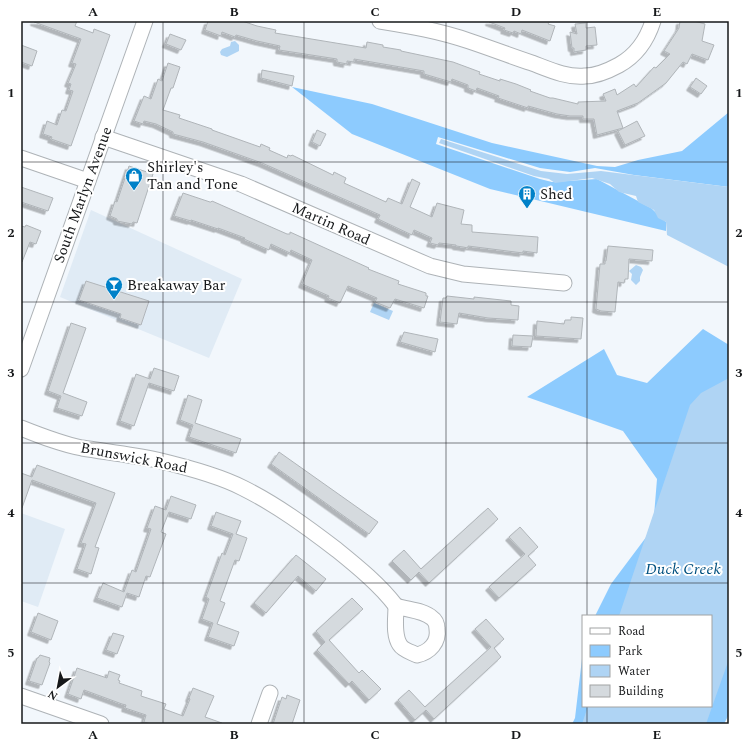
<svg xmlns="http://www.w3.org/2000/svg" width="750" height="745" font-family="Spectral,serif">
<defs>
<filter id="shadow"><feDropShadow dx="-3.5" dy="3.5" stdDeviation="0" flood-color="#0004"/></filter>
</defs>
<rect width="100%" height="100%" fill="#f2f7fc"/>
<g fill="#e0ebf5">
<polygon points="91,210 242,279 209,358 60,297"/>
<polygon points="21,513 65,529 38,607 21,601"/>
</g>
<g fill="#8dcbfe">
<polygon points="292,87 372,104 492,143 597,166 615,167 638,160 682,151 729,112 729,187 634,175 595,168 570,172 540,168 438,137 436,144 540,179 552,182 597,179 651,208 666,222 666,231 490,189 352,134"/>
<polygon points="703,329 729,345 729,714 724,724 572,724 575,718 583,650 583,706 711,706 711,616 595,616 611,584 653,528 657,479 623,431 527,397 604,349 617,375 647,383"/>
</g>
<g fill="#afd4f4">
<polygon points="235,41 239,45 239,51 227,57 221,55 220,52 222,49 230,46 231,42"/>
<polygon points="441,139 541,171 567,174 601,171 729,187 729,267 667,235 666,222 658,218 654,210 638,202 636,196 619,192 610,184 592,178 555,183 549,179 534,176 439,143"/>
<polygon points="636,265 641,267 643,270 640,277 640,281 636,285 631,280 632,274 629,271"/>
<polygon points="374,303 393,311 389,320 370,312"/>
<polygon points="729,378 729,659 706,724 582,724 588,706 711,706 711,616 619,616 690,405 701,393"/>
</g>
<g fill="#d5dade" stroke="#b0b5b9" filter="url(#shadow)">
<polygon points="34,21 77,21 75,26 93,33 94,29 110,35 71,146 51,139 52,137 43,134 47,121 57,125 62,110 66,111 73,91 69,90 71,84 68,83 76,64 72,63 81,39 34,22"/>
<polygon points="208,21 242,21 257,26 276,30 275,33 366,48 367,42 383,45 383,47 401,50 401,51 453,62 480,72 479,74 500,81 500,79 516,84 531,90 530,91 550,98 553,98 578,104 578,102 606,101 603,94 615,89 617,95 634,84 636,87 654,67 656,68 670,54 664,51 679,28 680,21 694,21 705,24 702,41 714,45 708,60 692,54 687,64 683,62 666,83 638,103 617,111 623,128 597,135 594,119 583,119 583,116 570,116 557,114 528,106 528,108 498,98 499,96 477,88 476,91 468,88 468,85 452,79 451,82 424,74 424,71 354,59 354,62 347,61 347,64 337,62 337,59 279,50 280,46 257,41 236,35 235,37 222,32 221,36 205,30"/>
<polygon points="489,21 550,21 548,24 555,26 550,41 522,30 521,34 514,31 513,33 504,30 505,28 489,22"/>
<polygon points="586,23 586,28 595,27 597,45 586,46 586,50 574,52 574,48 572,48 570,32 577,34 575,24"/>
<polygon points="170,34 186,40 181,50 166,44"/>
<polygon points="21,45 37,51 32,66 21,62"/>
<polygon points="168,63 180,67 173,88 171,88 163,110 180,115 179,118 212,129 212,130 260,147 261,144 270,148 269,150 287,158 288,155 291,156 292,155 333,175 334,172 346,178 344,183 386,202 388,198 402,204 412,179 420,183 410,207 432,217 437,203 464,210 461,224 472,225 472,232 538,237 537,253 523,251 523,253 468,246 468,248 463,247 456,246 456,245 439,243 438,245 430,243 432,238 414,230 412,235 378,219 380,215 262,163 203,142 173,134 173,132 156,124 144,121 143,124 134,121 144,96 151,99 158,79 162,81"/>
<polygon points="262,70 294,76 292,86 261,78"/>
<polygon points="696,78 707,86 701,94 690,87"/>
<polygon points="637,121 645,136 625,145 618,131"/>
<polygon points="317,130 326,134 320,146 312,142"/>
<polygon points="129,166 153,174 137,223 133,222 132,224 117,221 117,219 110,216 115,201 117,202"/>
<polygon points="21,187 53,198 48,211 21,202"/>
<polygon points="183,193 210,202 211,202 212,201 287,234 290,234 290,232 369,268 368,269 399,281 398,284 426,293 426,296 428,296 424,308 395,299 390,308 375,302 377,298 348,286 340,303 328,298 329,296 302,284 312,260 291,250 290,253 271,244 269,250 244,239 245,238 218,228 218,229 191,220 191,221 174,216"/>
<polygon points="26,225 41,231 36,244 30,242 22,262 21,226 25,227"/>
<polygon points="608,246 653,250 652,261 629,259 628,279 625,279 624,283 618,282 615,312 601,311 596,309 600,264 605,264 605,261 606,261"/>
<polygon points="86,281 149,301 141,325 120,318 121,314 79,300"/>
<polygon points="447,296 474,299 474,297 511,301 511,305 519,306 518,320 488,318 459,313 457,324 440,322 443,298 446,298"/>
<polygon points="571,317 583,318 581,339 536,336 537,321 564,324 565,320 571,320"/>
<polygon points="71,323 86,328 63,393 87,402 82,416 57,408 61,396 48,391"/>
<polygon points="404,332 438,339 435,352 400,342"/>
<polygon points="513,335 533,336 531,347 512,346"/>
<polygon points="154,368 179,376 174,391 149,383 134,426 120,421 136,374 150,379"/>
<polygon points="188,395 202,400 195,423 241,439 236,453 189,437 193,425 180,420"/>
<polygon points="279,452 378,522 369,534 271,464"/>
<polygon points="37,465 115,493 95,547 99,548 91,574 77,569 86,544 81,543 96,503 32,480 22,508 21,508 21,473 32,477"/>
<polygon points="171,496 196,505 191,519 169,512 161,532 166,534 150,577 146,576 139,597 127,593 122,607 97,598 103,583 124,592 132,570 136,572 151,529 147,528 155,506 166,510"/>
<polygon points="488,508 498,519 429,583 419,572 411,580 392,561 404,550 421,569"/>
<polygon points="216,512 241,521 236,534 247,538 239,561 235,560 220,601 225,603 217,624 239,632 234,646 208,637 213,623 202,619 209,599 206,597 222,553 225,555 233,534 211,526"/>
<polygon points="520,527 538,547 528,556 536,565 499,598 489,587 525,554 509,537"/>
<polygon points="296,555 326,579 316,591 298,576 266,613 254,603"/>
<polygon points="352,598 363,609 329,640 359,673 362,670 381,689 369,700 352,681 349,684 317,650 325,642 316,631"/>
<polygon points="38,613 58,621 51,640 31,632"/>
<polygon points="486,619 504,639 494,648 501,657 434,719 426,710 415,720 398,700 409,690 425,707 491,647 475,629"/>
<polygon points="113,633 124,636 117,654 106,650"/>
<polygon points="40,655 50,658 49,662 50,663 42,685 29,681 37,658 38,658"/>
<polygon points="77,668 107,678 109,671 120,675 118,680 120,681 119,683 142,691 141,696 166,704 164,709 183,716 190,699 189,698 193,688 214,696 205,717 222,723 222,724 151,724 144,722 146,715 125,708 126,705 122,704 84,690 81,699 68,694"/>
<polygon points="287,695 300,700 292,724 273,724 282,697 286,699"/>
</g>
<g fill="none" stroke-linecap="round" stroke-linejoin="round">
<g stroke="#aeb3b7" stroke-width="17">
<g id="minor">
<path d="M380,21C411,26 440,31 469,41C490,48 511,56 532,63C548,69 567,78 585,76C597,76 608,71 619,65C637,55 647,40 653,21"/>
<polyline points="103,137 241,184 430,266 463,274 564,283"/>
<polyline points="21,158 88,181"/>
<polyline points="21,369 145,21"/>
<path d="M21,428C41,436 61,444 82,448C107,452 132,455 157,460C182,466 220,476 243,488C277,505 307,527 337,550C358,567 380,585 396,606"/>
<path d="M396,606C408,610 423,610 432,618C435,620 437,624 437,629C439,642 430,652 417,655C411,652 403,650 400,645C393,635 396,618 396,606Z"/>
<polyline points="21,696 101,724"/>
<polyline points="259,724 270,693"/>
</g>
</g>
<use href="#minor" stroke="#fff" stroke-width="15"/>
</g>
<path fill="none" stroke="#16181a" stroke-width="1" stroke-opacity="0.55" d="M163,21V724M304,21V724M446,21V724M587,21V616M21,162H729M21,302H729M21,443H729M21,583H729M587,706V724"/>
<defs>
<g id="shop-pin" transform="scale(0.9)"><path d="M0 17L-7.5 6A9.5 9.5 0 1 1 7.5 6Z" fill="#0081c8" stroke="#fff"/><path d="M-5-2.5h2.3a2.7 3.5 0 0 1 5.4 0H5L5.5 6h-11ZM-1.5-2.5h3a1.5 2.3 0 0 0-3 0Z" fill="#fff"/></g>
<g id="building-pin" transform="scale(0.9)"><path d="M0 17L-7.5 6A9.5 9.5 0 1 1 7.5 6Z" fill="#0081c8" stroke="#fff"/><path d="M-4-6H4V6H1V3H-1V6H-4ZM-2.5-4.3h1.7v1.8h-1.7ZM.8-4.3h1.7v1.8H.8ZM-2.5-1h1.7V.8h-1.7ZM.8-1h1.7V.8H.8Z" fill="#fff"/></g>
<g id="bar-pin" transform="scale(0.9)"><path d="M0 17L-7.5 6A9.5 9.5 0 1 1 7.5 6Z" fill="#0081c8" stroke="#fff"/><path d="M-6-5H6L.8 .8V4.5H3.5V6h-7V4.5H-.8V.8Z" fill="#fff"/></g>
</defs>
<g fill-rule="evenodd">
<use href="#shop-pin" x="134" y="176"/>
<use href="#building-pin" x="527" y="194"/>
<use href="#bar-pin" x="114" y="285"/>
</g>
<g text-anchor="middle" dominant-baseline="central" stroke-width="4" stroke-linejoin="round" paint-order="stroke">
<g font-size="15" fill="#16181a" stroke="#fff" text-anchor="start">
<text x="147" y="167">Shirley's<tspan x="147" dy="17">Tan and Tone</tspan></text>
<text x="540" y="194">Shed</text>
<text x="127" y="285">Breakaway Bar</text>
</g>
<g font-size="15" fill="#16181a" stroke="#fff">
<text transform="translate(83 195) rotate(-70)">South Marlyn Avenue</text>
<text transform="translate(331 224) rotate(24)">Martin Road</text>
<text transform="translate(134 458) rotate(11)">Brunswick Road</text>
</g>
<g font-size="16" font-style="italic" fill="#00507f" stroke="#fff">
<text x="683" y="569">Duck Creek</text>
</g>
</g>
<rect width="750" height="745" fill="none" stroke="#ffffff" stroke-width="44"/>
<rect x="582" y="615" width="130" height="92" fill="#ffffff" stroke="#a2a3a3"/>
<rect x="590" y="628" width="20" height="6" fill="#ffffff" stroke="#a2a3a3"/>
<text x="618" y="635" font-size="12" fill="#16181a">Road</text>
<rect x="590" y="645" width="20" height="12" fill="#8dcbfe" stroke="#a2a3a3"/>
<text x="618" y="655" font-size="12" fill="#16181a">Park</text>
<rect x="590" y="665" width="20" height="12" fill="#afd4f4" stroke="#a2a3a3"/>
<text x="618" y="675" font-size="12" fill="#16181a">Water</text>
<rect x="590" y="685" width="20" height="12" fill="#d5dade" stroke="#a2a3a3"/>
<text x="618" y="695" font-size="12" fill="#16181a">Building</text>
<g transform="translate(58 687) rotate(212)" stroke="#ffffff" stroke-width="3" paint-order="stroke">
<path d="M0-3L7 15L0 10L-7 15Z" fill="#16181a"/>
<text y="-6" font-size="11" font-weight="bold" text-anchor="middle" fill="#16181a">N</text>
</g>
<rect x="22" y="22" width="706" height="701" fill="none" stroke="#16181a" stroke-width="1.5"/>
<g font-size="13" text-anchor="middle" font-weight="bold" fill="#16181a">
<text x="93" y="16">A</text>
<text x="234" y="16">B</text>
<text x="375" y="16">C</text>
<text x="516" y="16">D</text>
<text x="657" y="16">E</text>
<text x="11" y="97">1</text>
<text x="739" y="97">1</text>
<text x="11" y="237">2</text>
<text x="739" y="237">2</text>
<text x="11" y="377">3</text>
<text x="739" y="377">3</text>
<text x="11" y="517">4</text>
<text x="739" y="517">4</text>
<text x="11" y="657">5</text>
<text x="739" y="657">5</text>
<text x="93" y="739">A</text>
<text x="234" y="739">B</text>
<text x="375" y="739">C</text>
<text x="516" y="739">D</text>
<text x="657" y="739">E</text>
</g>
</svg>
